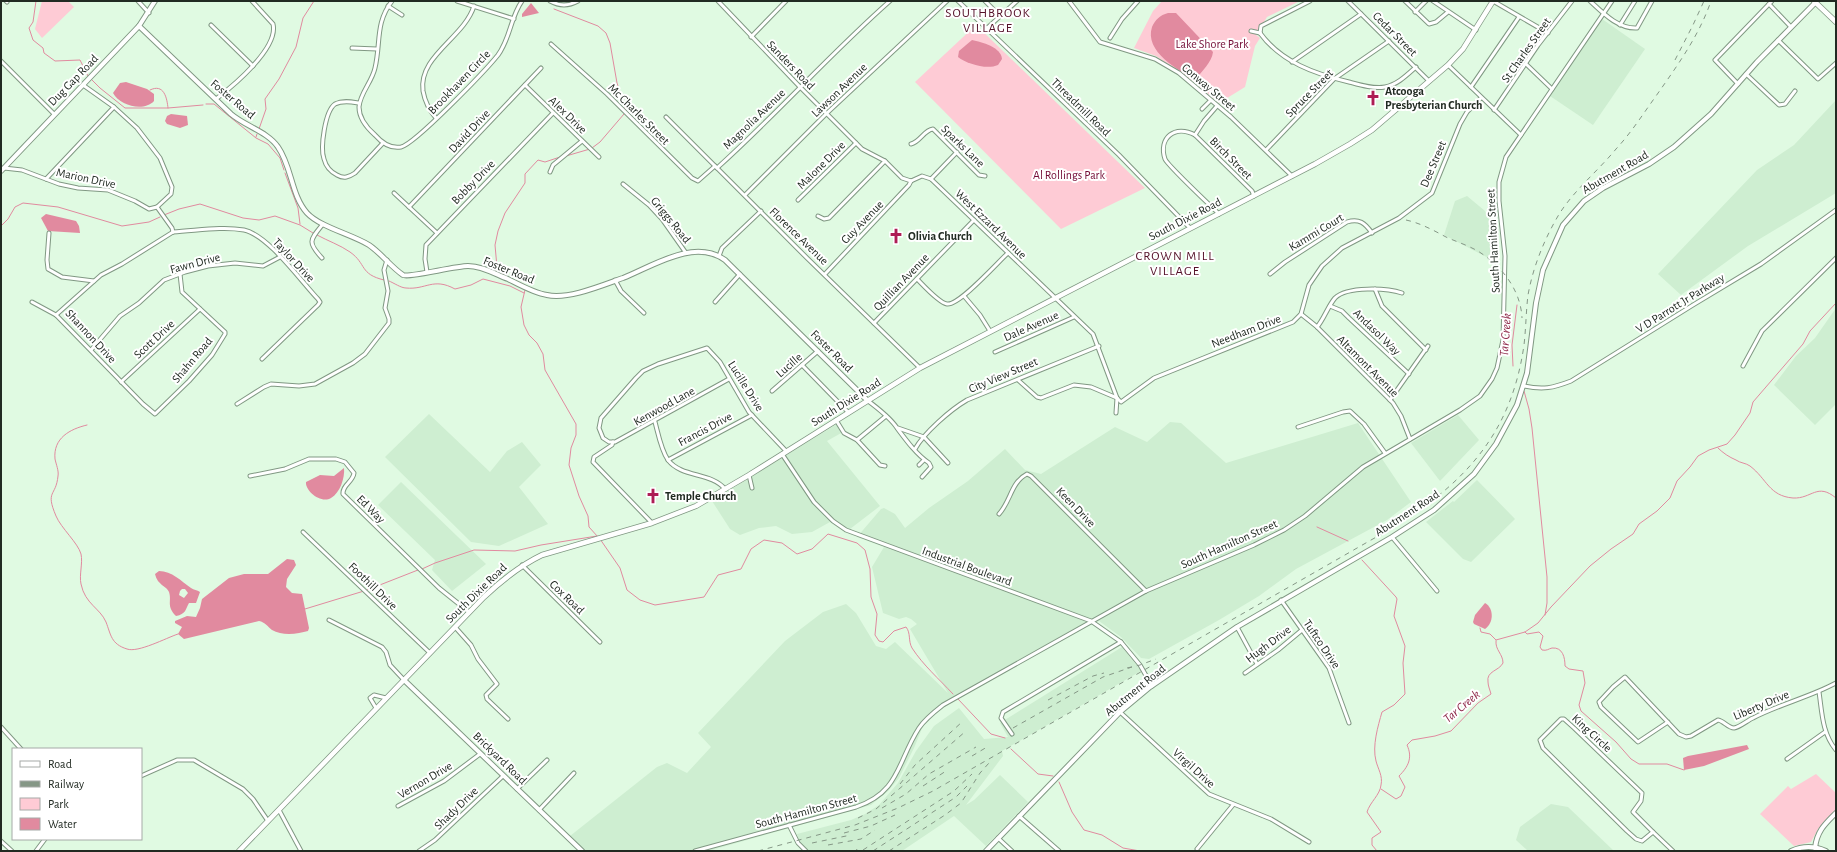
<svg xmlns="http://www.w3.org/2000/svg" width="1837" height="852" font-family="'Alegreya Sans',sans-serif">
<rect width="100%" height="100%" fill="#e0fae2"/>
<g fill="#ceeed1">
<polygon points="1602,19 1645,49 1593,125 1550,96"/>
<polygon points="1836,100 1836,193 1748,246 1681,295 1658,274 1757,170 1794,145"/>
<polygon points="1467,196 1485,211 1497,235 1496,262 1444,235 1455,201"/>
<polygon points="1836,308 1836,404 1815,425 1774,385 1796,356 1815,338"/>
<polygon points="429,414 490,472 507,451 522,442 541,465 519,487 548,524 499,546 471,542 385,457"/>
<polygon points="1458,415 1479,440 1440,481 1411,443"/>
<polygon points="1170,422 1181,423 1226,463 1358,423 1411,502 1387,520 1296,569 1259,596 1219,620 1149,659 1141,658 1121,637 1099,621 1088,626 949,704 931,716 923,726 914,748 899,778 888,791 871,805 708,851 585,851 570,836 657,767 667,763 687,773 711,747 698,733 785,641 823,612 846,604 856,613 876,646 886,649 895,642 948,693 910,629 917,624 911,619 906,617 899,619 883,613 872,567 884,547 857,537 881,509 884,508 895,514 905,528 929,508 968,481 1005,449 1025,470 1041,474 1115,427 1147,442"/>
<polygon points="837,424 843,432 827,441 880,506 850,529 830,522 812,532 792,534 776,526 759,528 740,535 730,529 712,501"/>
<polygon points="1477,480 1515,519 1471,562 1463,559 1426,522 1453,501 1454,502"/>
<polygon points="401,482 486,564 452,591 432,570 435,560 378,505"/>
<polygon points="1122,647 1141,671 1002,751 1003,756 966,805 974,800 1000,775 1028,802 986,846 954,816 902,851 809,851 799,840 797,834 851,820 865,814 879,805 898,783 916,751 934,726 959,708 984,739 1008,737 1000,723"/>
<polygon points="1551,804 1568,807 1614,851 1528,851 1516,840 1520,827"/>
</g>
<g fill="#fecbd5">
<polygon points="42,1 68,1 74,7 42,38 35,29"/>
<polygon points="1162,1 1300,1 1267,17 1256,35 1260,38 1255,46 1245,87 1219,103 1194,82 1156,56 1134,48 1153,11"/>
<polygon points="976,25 1145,188 1061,229 915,82"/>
<polygon points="1816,774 1836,793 1836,811 1818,829 1811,842 1794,846 1760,814 1788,786 1791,789"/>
</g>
<g fill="#e18a9f" fill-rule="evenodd">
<polygon points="531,3 539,13 522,17 522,14"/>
<path d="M1168,13H1176L1213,52C1212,62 1202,71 1196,79C1178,71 1144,51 1152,27C1155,20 1160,15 1168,13Z"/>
<path d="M972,40C982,42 1001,47 1002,59L998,65C987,70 967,64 958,57L959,51Z"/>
<path d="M126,82L147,89L154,94V101C144,112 120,106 113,93L120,83Z"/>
<polygon points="171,114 187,116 188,125 180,128 167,124 165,121 167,116"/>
<polygon points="46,214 76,221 79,226 80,233 48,231 41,218"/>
<path d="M344,468C345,478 340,493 331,498C321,504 305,491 306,482L320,475L334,476Z"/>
<path d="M287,559L294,560L296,565L287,579L286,587L292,593L302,594L309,628L308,631C298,634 282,636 272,630C268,627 265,622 259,621L184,639L178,634L182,627L175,623V621L187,616L196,617L200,608L202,599L229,578L244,574H268Z"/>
<path d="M159,571C172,571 181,581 191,588C194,590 197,590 200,592L196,603H189C185,610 186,614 176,616C166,606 172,601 169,592C166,585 158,586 155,574ZM182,589H185L188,593L184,598L179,595L180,591Z"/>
<path d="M1485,603C1494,608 1494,623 1485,629L1474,624L1473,622L1475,615Z"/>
<polygon points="1747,745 1749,749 1704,766 1684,770 1683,758 1688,756"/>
</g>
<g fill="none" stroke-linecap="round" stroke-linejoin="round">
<g stroke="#e18a9f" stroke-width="1">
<polyline points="36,1 33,22 29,28 33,40 43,48 44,53 55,61 80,60 88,76"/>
<polyline points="554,9 598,26 606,33 610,43 617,83 626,111"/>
<polyline points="91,79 100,88 125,108 168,108 203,105"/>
<path d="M150,90C164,83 167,98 168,108"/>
<polyline points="206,104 214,104 256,138 268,144 280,158 284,170"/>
<polyline points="259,129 266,109 265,99 279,79 296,47 303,18 314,1"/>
<polyline points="256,137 257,134"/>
<polyline points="592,148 600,142 624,114"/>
<polyline points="566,156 590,149"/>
<polyline points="285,173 298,208 300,224"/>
<polyline points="164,215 179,209 200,204 243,218 259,220 275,216 300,225 313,233"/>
<polyline points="1,226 8,219 15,207 23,203 58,207 122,226 149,222 160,217"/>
<path d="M317,235C328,241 340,245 350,252C367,264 359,274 384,280"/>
<path d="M389,281C394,283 401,288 406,288C426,290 433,277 455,289L471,285L483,279L510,286L524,293"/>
<polyline points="525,285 504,275 497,267 495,245 498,231 505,213 525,183 525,174 538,160 545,162 563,156"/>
<polyline points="525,290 521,307 524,325 529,335 537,343 543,354 545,370 576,424 576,435 571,448 569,465 579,496 588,516 589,527 598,537"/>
<polyline points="1513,366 1512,345 1517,305"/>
<polyline points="1524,391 1529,409 1532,428 1547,577 1547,603 1545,615"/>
<path d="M87,425C70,429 53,438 55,459C56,464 59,471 58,476C56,497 45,490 56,516C61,528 78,543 81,554C83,563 79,575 81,584C85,604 100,608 106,622C111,635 111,644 127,649C138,653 166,638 178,634"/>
<path d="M1718,448C1723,453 1729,457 1736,460C1740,463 1746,463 1750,466C1767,479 1769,496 1793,498C1812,499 1817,482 1836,498"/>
<polyline points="1317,527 1348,541"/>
<path d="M600,539L620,568L627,590L640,600L655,605L704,597L718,575L741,569L751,549L764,540L782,543L797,554L812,549L828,534L857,543L865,550L870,569L871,597L877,614L875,635L879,641L883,642L894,631L906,627C911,633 908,641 912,648C923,665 939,679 953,694"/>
<path d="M1362,560L1396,597L1397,599L1394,616L1405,646L1403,663L1405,694L1394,705L1382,712C1378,726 1372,746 1376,761C1378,769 1383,776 1381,785C1380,795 1370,802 1367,812L1381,832L1372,838V845L1377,851"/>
<polyline points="422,569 435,563 474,550 515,551 541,545 597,536"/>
<polyline points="367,590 418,570"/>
<polyline points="305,609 364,591"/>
<polyline points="1480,628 1481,632 1490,634 1496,640"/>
<path d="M1525,632L1527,634L1539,632L1543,636L1540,647L1542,650C1547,651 1548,649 1552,648C1563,647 1565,658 1565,666L1569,669L1583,671L1585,683L1579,705L1581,711L1616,742L1631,759L1639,764H1667L1684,770"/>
<polyline points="1496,640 1525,632 1538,623 1551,607 1590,566 1611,549 1633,534 1639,524 1657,511 1670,498 1677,481 1690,467 1698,456 1709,450 1727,444 1735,435 1750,413 1753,402 1803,344 1810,331 1836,303"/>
<polyline points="958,699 991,734 1005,738"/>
<polyline points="1011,749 1038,774 1053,776"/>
<polyline points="1059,782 1072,812 1084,830 1102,835 1123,848 1140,851"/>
<path d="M1381,789L1396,799L1401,796L1405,787L1399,776C1408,767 1413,758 1407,745L1412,740L1435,736L1451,731L1478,703L1491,694C1490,690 1488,686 1488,682C1486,671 1499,671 1503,663C1503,654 1495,650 1496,641"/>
</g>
<g stroke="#809883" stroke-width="5">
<g id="street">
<polyline points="6,1 7,2"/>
<polyline points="138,1 149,13"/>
<path d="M392,1C375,23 381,43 375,68C372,82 360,93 359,107C359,119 367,128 375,135C382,143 390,149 401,147C415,144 486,70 498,55C511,37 510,18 522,1"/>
<polyline points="457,1 514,19"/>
<path d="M550,1C559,6 569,6 578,1"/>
<polyline points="718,1 800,87 862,149 885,161 902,178 911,181"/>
<polyline points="958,1 1119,155 1190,228"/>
<polyline points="985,1 1000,16"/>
<polyline points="1069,1 1100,42 1155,59 1179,73 1231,117 1292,176"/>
<polyline points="1348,1 1429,81"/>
<polyline points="1405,1 1429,24 1436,22 1448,12"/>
<polyline points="1433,1 1476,30"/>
<polyline points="1493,1 1548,33"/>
<path d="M1590,1C1603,13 1618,29 1637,28L1652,1"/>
<polyline points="1769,4 1791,27"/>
<polyline points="388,6 402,15"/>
<polyline points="1415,12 1426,1"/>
<polyline points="211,25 253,66"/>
<polyline points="1620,25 1635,1"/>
<polyline points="986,29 1017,1"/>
<polyline points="1251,31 1260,33"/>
<path d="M1260,33C1281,62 1315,74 1349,82C1360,85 1373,89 1385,87C1397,85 1407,75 1416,67"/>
<polyline points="1260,33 1261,26 1310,1"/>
<polyline points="751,37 786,1"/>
<polyline points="1110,38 1122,19 1138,1"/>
<polyline points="1778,40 1818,79 1836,63"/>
<polyline points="551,44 607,94 692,178 698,181 715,166"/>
<polyline points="352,48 377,49"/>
<polyline points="1,61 54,114"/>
<polyline points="1292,62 1361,14"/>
<polyline points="1526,64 1552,89"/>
<polyline points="1448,65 1521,135"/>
<polyline points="1746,74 1779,105 1785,104 1795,91"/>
<polyline points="1738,84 1715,60 1772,1"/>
<polyline points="83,85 114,107 137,128 160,158 172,187 171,194 157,207"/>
<polyline points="525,85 599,157"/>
<polyline points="1471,87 1519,17"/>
<path d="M216,99C233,86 279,48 273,24L252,1"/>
<path d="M359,103C352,102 343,100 335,104C325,111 320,148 324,159C326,167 331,172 337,175C344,179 349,177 355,173L383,143"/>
<path d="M1217,106L1204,121L1195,135C1175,124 1158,138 1165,159C1167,165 1211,206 1219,214"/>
<polyline points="1202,109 1210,101"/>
<polyline points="1494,110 1538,45 1572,1"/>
<polyline points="666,117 807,258 920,368"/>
<path d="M436,118C429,110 425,102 423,91C418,56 464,38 474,6"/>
<polyline points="1195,135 1252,191 1254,196"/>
<path d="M911,144C920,142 924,130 933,129L979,175L985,176"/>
<polyline points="1266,150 1334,79 1389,41"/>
<polyline points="4,168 22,170 59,184 78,188 108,190 135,201 149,209 157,207 172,228 173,232"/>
<path d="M717,168C777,114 830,54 890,1"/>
<polyline points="550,172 553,165 582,141"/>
<polyline points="46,179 114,107"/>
<polyline points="931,179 957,152"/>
<polyline points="911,181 922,176 931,179 1093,334 1117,398 1121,402 1154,378 1293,322 1301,314 1309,285 1322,266 1342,248 1399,218 1432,193 1460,124 1467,112 1481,98"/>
<polyline points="623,184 649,205 662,219 686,253"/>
<polyline points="394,193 437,233"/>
<polyline points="745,195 826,114 947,1"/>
<polyline points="798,200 856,143"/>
<polyline points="409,207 541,68"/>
<polyline points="818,216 824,219 829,218 885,161"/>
<path d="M173,232C196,231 221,226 244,230C268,235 300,280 318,299L320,302L318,305L262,359"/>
<polyline points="49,233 47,260 48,269 62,277 94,281"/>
<polyline points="719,256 722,248 761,211"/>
<path d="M322,258C307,242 310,240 323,224"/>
<polyline points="427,272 425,259 426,245 553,113"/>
<polyline points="825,274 909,185 911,181"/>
<path d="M1270,274L1285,262L1347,222C1359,218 1365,223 1372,233"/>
<path d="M917,279C923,285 939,303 947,304C959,306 998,262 1008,253"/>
<polyline points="615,280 621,291 644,313"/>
<polyline points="1375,289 1382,306 1426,350"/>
<polyline points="964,296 980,315 990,331"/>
<polyline points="32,302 56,315 143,404 155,414 189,381 212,355 225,334 225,332 182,292 180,274"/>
<polyline points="715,302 740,274"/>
<polyline points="1330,306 1342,311 1349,318 1409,374"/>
<polyline points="1301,314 1316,326 1393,403 1401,416 1410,439"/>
<polyline points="56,315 101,275 122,264 173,232"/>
<polyline points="874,323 974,220"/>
<path d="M1317,327C1324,319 1328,306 1335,298C1347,286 1387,288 1402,293"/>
<polyline points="91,350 120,316 139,303 164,280 185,272 208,266 235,263 263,266 280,257"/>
<polyline points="995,352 1074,317"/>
<polyline points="802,365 848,412"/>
<polyline points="1743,366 1762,331 1836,258"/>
<polyline points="729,379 615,442 609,442 603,438 599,428 601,418 636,378 643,371 658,364 707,348 720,362 749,412 786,451"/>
<polyline points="1018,380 1037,397 1041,398 1074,385 1091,387 1117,398"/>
<polyline points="121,382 200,309"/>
<path d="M1524,386C1543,390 1553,388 1571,381L1693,305L1761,264L1836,210"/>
<polyline points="772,391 818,351"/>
<path d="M867,400C877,408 890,417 897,428C906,440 916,454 929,463L931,467L922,477"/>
<polyline points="1390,400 1428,346"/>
<polyline points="237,404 264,387 271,384 299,386 315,384 353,363 365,354 389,323 389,319 385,308 388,291 384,270 387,260"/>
<polyline points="1116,413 1117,398"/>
<polyline points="836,420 844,433 857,440 880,465 885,466"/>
<path d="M655,422C658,433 661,450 668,460C682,478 711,472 725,489"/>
<polyline points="1298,427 1343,412 1350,411 1364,424 1385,453"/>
<polyline points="898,428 924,437 948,463"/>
<polyline points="857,440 886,416"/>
<polyline points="613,442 612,445 594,457 593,462 652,523"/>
<path d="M915,449C924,433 950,410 967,400L1099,346"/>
<polyline points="782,454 814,502 833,521 846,530 1091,621 1121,642 1140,665 1152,686"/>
<polyline points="668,460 752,415"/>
<polyline points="919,465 924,460"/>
<polyline points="749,475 752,488"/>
<path d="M250,476L285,469L309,459H336L345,462L354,473C353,482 342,485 343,494L439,588L469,612"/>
<path d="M999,514C1011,501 1011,482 1027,474L1031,476L1146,591"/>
<polyline points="303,532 430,653"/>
<polyline points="1392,537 1437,591"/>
<polyline points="522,565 600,642"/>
<polyline points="1281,600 1329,668 1349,723"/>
<polyline points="329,620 382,647 386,652 390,665 404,680"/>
<polyline points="455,627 471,645 478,659 497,684 486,695 487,699 508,719"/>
<polyline points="1237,627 1257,664"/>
<polyline points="1245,673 1278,650 1302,630"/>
<path d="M1819,692C1822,712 1822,733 1836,750"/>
<polyline points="376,708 370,698 374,695 386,698"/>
<polyline points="1120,712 1209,794 1271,819 1309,842"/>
<polygon points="1561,719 1564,719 1574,728 1642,793 1641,801 1633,812 1653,832 1642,841 1636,839 1627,831 1543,748 1540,740"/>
<path d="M1668,722L1638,742L1601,707L1599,702L1613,687L1625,677L1679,734L1686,737L1691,736L1718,720C1724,721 1728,728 1734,728C1740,727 1748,720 1753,718C1780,704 1810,697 1836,683"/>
<polyline points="1,727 21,749"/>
<polyline points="1012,734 1001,718 1003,712 1121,642"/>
<polyline points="1787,759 1825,732"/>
<polyline points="141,776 177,760 194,760 243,789 253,799 268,821"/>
<polyline points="517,789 547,760"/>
<polyline points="398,806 444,781 480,754"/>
<polyline points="279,810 301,851"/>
<polyline points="539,810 574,773"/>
<polyline points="1019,816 1059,851"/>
<polyline points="789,825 798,843 806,851"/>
<polyline points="1653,832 1673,851"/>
<polyline points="998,838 1012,851"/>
<polyline points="1,841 12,851"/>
<polyline points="1197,849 1233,805"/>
<polyline points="36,851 45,839"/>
<polyline points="419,851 435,840 503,776"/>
<path d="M695,851L856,807C900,792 897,762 919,728C925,719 934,712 943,705L1146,591L1254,545L1284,530L1305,516L1363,467L1460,410L1480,396L1492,379L1497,368L1503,340L1505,256L1499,201V182L1506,157L1612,1"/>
</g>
</g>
<g stroke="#809883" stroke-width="6">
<g id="secondary">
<path d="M139,26L231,114C245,126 268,132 278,147C292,167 291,195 307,213C320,227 351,234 369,245C381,253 391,267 403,275C408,278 455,266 468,266C482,266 495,274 508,279C520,285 534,293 547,295C568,300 603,285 623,278C653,266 694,238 725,260L867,400"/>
<polyline points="1,171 139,26 155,1"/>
<polyline points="404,680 582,851"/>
<path d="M1815,848C1817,831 1825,824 1836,813"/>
<polyline points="986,851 1120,712 1150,687 1237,627 1392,537 1434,510 1474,474 1496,444 1517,405 1527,373 1536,303 1543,270 1563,225 1584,201 1603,188 1649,164 1674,147 1711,114 1757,62 1816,2"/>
<path d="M1791,851C1802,846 1815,846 1826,851"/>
</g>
</g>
<g stroke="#809883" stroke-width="6">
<g id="primary">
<polyline points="1814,1 1836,22"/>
<path d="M239,851L484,597C502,580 519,566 542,555L652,523L696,506L749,475L920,368L1315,164L1350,144L1372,130L1448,65L1463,49L1493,1"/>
</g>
</g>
<use href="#street" stroke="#fff" stroke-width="3"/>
<use href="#secondary" stroke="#fff" stroke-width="4"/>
<use href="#primary" stroke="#fff" stroke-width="4.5"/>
<g stroke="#859786" stroke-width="1" stroke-dasharray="5 5" stroke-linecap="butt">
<polyline points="1675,60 1693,25 1704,1"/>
<path d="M1406,220C1420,223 1433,230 1446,237C1459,243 1474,247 1485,256C1505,270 1521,293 1522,318"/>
<polyline points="1127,668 1140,665 1156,659"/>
<polyline points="1048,700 1093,676 1104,673"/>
<polyline points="1013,728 1103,677 1132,667"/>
<polyline points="972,756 987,747"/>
<polyline points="900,784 915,765 962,722"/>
<polyline points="923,786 946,771"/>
<polyline points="882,808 906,794 929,774 976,747"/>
<polyline points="858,818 876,809 966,731"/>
<polyline points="844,833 871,826 895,815"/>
<polyline points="812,843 851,835"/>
<polyline points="828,845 861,839 875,830"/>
<polyline points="863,850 954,791 972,774"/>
<path d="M758,851L855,825L898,808L933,791L1399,524C1469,479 1512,430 1524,345C1526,328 1526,311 1528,295C1533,267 1544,240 1558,216C1573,191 1598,171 1616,149C1631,133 1643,114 1656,96C1677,66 1699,36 1711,1"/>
<polyline points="856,851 857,849"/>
<polyline points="873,851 956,797 967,786"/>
<polyline points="889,851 945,815 961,803 980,773 989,763"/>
</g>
</g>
<defs>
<g id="church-bare" transform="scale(1.2)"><path d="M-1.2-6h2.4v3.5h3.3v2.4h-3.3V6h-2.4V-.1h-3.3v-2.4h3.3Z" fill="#ad1d55" stroke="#fff" stroke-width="2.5" paint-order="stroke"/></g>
</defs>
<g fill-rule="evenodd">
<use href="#church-bare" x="1373" y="98"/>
<use href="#church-bare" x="896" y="236"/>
<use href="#church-bare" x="653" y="496"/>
</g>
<g text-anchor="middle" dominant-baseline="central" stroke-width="4" stroke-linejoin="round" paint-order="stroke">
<g font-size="12" fill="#212a22" stroke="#fff">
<text transform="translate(1395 34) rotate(45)">Cedar Street</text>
<text transform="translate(1526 50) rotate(-55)">St Charles Street</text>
<text transform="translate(791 65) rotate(46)">Sanders Road</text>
<text transform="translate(73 80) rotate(-46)">Dug Gap Road</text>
<text transform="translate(459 82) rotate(-46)">Brookhaven Circle</text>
<text transform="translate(1209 87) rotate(40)">Conway Street</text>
<text transform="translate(839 90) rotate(-44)">Lawson Avenue</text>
<text transform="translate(1309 93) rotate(-45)">Spruce Street</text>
<text transform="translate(233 99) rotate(40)">Foster Road</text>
<text transform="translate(1081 107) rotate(44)">Threadmill Road</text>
<text transform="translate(639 114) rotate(45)">Mc Charles Street</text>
<text transform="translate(568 115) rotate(44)">Alex Drive</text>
<text transform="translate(754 119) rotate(-44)">Magnolia Avenue</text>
<text transform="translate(469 131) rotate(-47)">David Drive</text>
<text transform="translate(963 146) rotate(44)">Sparks Lane</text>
<text transform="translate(1231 158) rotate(45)">Birch Street</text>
<text transform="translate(1433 164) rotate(-67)">Dee Street</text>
<text transform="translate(821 165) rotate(-45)">Malone Drive</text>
<text transform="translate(1615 172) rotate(-30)">Abutment Road</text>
<text transform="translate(86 178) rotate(12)">Marion Drive</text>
<text transform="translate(473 182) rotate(-46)">Bobby Drive</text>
<text transform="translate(1185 219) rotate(-27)">South Dixie Road</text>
<text transform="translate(671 220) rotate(51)">Griggs Road</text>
<text transform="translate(862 222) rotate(-46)">Guy Avenue</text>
<text transform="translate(991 224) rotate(44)">West Ezzard Avenue</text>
<text transform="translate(1316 232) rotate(-31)">Kammi Court</text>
<text transform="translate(799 236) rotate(44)">Florence Avenue</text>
<text transform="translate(1493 241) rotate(-93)">South Hamilton Street</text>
<text transform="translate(294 260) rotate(47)">Taylor Drive</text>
<text transform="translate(195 263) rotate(-15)">Fawn Drive</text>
<text transform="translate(509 270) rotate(22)">Foster Road</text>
<text transform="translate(901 282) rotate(-46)">Quillian Avenue</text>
<text transform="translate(1680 303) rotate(-32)">V D Parrott Jr Parkway</text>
<text transform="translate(1031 326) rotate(-24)">Dale Avenue</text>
<text transform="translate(1246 331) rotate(-21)">Needham Drive</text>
<text transform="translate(1377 332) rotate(44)">Andasol Way</text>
<text transform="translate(91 336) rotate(47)">Shannon Drive</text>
<text transform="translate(154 339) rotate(-43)">Scott Drive</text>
<text transform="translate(832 351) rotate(45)">Foster Road</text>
<text transform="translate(192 360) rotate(-50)">Shahn Road</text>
<text transform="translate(789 365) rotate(-41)">Lucille</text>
<text transform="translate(1368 366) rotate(45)">Altamont Avenue</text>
<text transform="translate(1003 375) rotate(-23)">City View Street</text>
<text transform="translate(746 386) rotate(58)">Lucille Drive</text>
<text transform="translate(846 402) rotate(-32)">South Dixie Road</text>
<text transform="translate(664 406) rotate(-29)">Kenwood Lane</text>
<text transform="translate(705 429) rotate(-28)">Francis Drive</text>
<text transform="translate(1076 507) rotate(46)">Keen Drive</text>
<text transform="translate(371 509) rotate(45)">Ed Way</text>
<text transform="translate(1407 513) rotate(-33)">Abutment Road</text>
<text transform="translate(1229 544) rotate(-24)">South Hamilton Street</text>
<text transform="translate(967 566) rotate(20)">Industrial Boulevard</text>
<text transform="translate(373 586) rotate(44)">Foothill Drive</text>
<text transform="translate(476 593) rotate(-44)">South Dixie Road</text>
<text transform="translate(567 597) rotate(44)">Cox Road</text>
<text transform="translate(1268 644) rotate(-37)">Hugh Drive</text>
<text transform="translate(1322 644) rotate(56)">Tuftco Drive</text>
<text transform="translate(1135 690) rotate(-39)">Abutment Road</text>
<text transform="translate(1761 705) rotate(-23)">Liberty Drive</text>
<text transform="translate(1592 733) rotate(43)">King Circle</text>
<text transform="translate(500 758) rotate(44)">Brickyard Road</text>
<text transform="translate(1194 768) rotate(42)">Virgil Drive</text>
<text transform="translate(425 780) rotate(-31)">Vernon Drive</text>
<text transform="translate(456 808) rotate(-44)">Shady Drive</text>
<text transform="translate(806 811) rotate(-15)">South Hamilton Street</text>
</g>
<g font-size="12" fill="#730b35" stroke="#fff">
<text x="1212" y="44">Lake Shore Park</text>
<text x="1069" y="175">Al Rollings Park</text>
</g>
<g font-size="12" font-weight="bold" fill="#212a22" stroke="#fff" text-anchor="start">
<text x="1385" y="91">Atcooga<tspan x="1385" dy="14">Presbyterian Church</tspan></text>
<text x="908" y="236">Olivia Church</text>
<text x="665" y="496">Temple Church</text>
</g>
<g font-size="13" letter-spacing="1" fill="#541028" stroke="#fff">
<text x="988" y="13">SOUTHBROOK<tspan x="988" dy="15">VILLAGE</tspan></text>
<text x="1175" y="256">CROWN MILL<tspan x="1175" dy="15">VILLAGE</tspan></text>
</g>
<g font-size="13" font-style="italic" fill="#8f2a4b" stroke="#fff">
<text transform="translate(1506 335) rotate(-86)">Tar Creek</text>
<text transform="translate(1462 707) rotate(-40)">Tar Creek</text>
</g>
</g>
<rect width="1837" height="852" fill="none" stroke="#212a22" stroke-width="4"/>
<rect x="12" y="748" width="130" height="92" fill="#ffffff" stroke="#a6aaa7"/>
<rect x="20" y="761" width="20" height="6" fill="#ffffff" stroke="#a6aaa7"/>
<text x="48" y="768" font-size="12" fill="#212a22">Road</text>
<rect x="20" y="781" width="20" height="6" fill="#859786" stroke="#a6aaa7"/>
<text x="48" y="788" font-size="12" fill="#212a22">Railway</text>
<rect x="20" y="798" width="20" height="12" fill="#fecbd5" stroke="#a6aaa7"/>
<text x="48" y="808" font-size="12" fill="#212a22">Park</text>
<rect x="20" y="818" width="20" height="12" fill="#e18a9f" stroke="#a6aaa7"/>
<text x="48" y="828" font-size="12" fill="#212a22">Water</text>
</svg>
